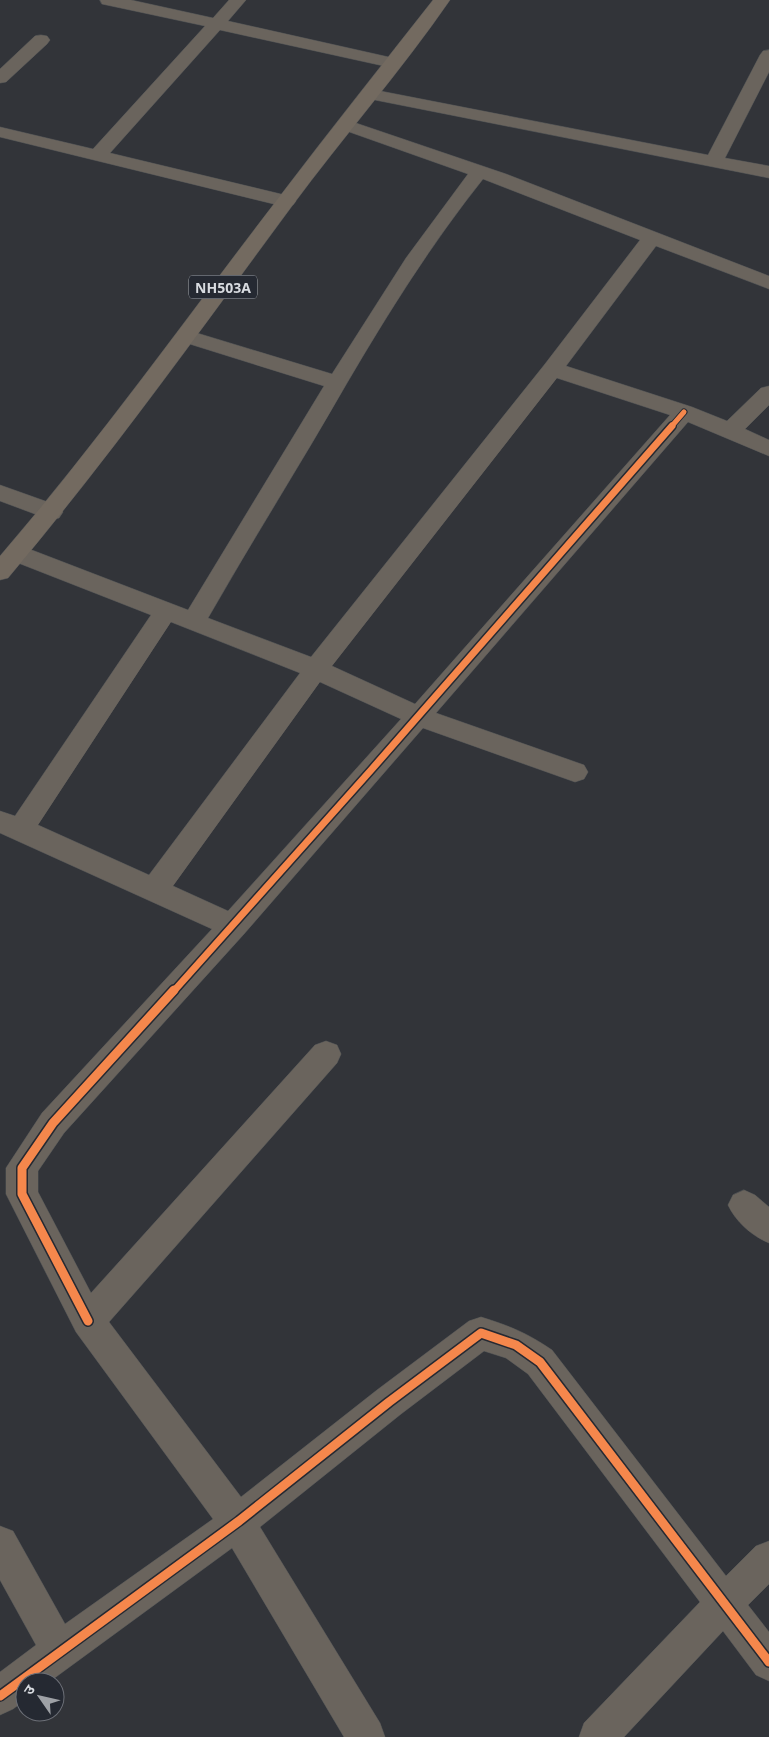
<svg xmlns="http://www.w3.org/2000/svg" width="769" height="1737" font-family="'Noto Sans','Noto Sans Devanagari',sans-serif">
<rect width="100%" height="100%" fill="#323439"/>
<g fill="none" stroke-linecap="round" stroke-linejoin="round">
<g stroke="#4d5053" stroke-width="1">
<g id="minor">
<polygon points="100,0 131,0 213,18 229,0 246,0 228,21 393,58 399,59 402,63 399,67 393,68 220,30 110,153 293,197 296,201 293,205 286,207 0,137 0,127 93,149 205,26 102,4"/>
<polygon points="41,35 47,36 50,40 47,44 6,82 0,83 0,69 35,36"/>
<polygon points="769,50 769,72 725,158 769,166 769,178 370,99 364,98 361,94 364,90 370,89 708,155 760,55 763,51"/>
<path d="M347,120L506,174L769,276V289L656,246L566,366L692,407L727,421L761,388L769,386V405L745,429L769,440V456L688,422L436,713L584,765L588,772L584,779L575,782L423,728L244,934L64,1133L38,1171V1192L91,1293L315,1045L326,1041L337,1045L341,1054L337,1063L109,1322L241,1497L377,1390L469,1321L481,1317C510,1326 527,1333 552,1350L726,1576L756,1546L769,1541V1584L748,1605L769,1632V1681L756,1675L723,1631L624,1737H579L584,1723L700,1602L528,1374L506,1358L484,1351L401,1414L260,1527L380,1723L385,1737H344L232,1548L49,1682H25V1700L13,1709L0,1715V1672L36,1645L0,1580V1526L13,1531L65,1624L213,1519L76,1332L6,1194V1168L42,1113L212,929L0,833V811L15,816L151,615L8,559L4,553L8,547L16,545L24,547L188,610L324,386L180,341L177,336L180,331L187,330L332,374L406,258L468,174L341,129L338,125L341,121ZM483,179L640,240L545,364L311,657L208,618C253,539 302,462 347,383C388,313 432,243 483,179ZM557,378L670,415L415,704L332,666ZM171,622L300,673L149,875L38,825ZM320,682L401,719L228,911L173,886Z"/>
<polygon points="0,485 59,506 63,512 59,518 51,520 0,501"/>
<path d="M744,1190L755,1195L769,1207V1243C752,1236 736,1222 728,1205L733,1195Z"/>
</g>
</g>
<g stroke="#4d5053" stroke-width="1">
<path id="highway" d="M433,0H450C401,71 343,137 292,206C199,332 109,458 8,578L0,580V556C99,441 187,317 280,196C330,130 382,65 433,0Z"/>
</g>
<use href="#minor" fill="#6a645d" fill-rule="evenodd"/>
<use href="#highway" fill="#736a60" fill-rule="evenodd"/>
<g stroke="#252932" stroke-width="7">
<polyline id="cycleway-far2" points="671,427 684,412"/>
</g>
<g stroke="#252932" stroke-width="10">
<polyline id="cycleway-far1" points="173,992 372,769 672,426"/>
</g>
<g stroke="#252932" stroke-width="12">
<g id="cycleway">
<polyline points="88,1321 22,1194 22,1168 53,1123 174,990"/>
<polyline points="0,1696 239,1521 389,1402 481,1333 516,1345 540,1362 769,1662"/>
</g>
</g>
<use href="#cycleway-far2" stroke="#f5874c" stroke-width="5"/>
<use href="#cycleway-far1" stroke="#f5874c" stroke-width="7"/>
<use href="#cycleway" stroke="#f5874c" stroke-width="9"/>
</g>
<g text-anchor="middle" dominant-baseline="central" stroke-width="4.5" stroke-linejoin="round" paint-order="stroke">
<rect fill="#252932" stroke="#a2a6ac" stroke-width="1" x="189" y="275.5" width="68" height="23" rx="4"/>
<g font-size="14" font-weight="bold" fill="#d8dbe0">
<text x="223" y="287">NH503A</text>
</g>
</g>
<g transform="translate(40 1697) rotate(304)"><circle r="24" fill="#252932" stroke="#6d7078"/>
<path d="M0-4L9 19L0 12L-9 19Z" fill="#9ea1a6"/>
<text y="-8" font-size="14" font-weight="bold" text-anchor="middle" fill="#d8dbe0">उ</text>
</g>
</svg>
